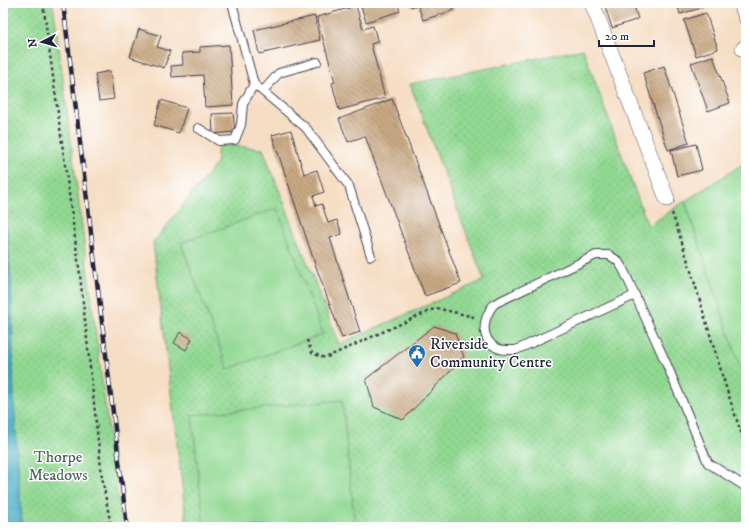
<svg xmlns="http://www.w3.org/2000/svg" width="749" height="530" font-family="'IM FELL DW Pica',serif">
<defs>
<pattern id="park-dots" width="8" height="8" patternUnits="userSpaceOnUse"><rect width="8" height="8" fill="#91d892"/><path d="M2 2h.1M6 6h.1" fill="none" stroke="#7db97f" stroke-width="1.8" stroke-linecap="round"/></pattern>
<pattern id="building-back-hatch" width="6" height="6" patternUnits="userSpaceOnUse"><rect width="6" height="6" fill="#c9a984"/><path d="M-1 5l2 2M0 0l6 6M5-1l2 2" fill="none" stroke="#a3896d"/></pattern>
</defs>
<rect width="100%" height="100%" fill="#fff"/>
<filter id="ink" filterUnits="userSpaceOnUse"><feTurbulence type="fractalNoise" baseFrequency=".025" numOctaves="2"/><feDisplacementMap in="SourceGraphic" scale="8" xChannelSelector="R" yChannelSelector="G"/><feConvolveMatrix kernelMatrix="1 2 1 2 8 2 1 2 1" color-interpolation-filters="sRGB"/></filter>
<filter id="wash" filterUnits="userSpaceOnUse"><feTurbulence type="fractalNoise" baseFrequency=".012" numOctaves="4" result="noise"/><feDisplacementMap in="SourceGraphic" scale="16" xChannelSelector="R" yChannelSelector="G"/><feGaussianBlur stdDeviation="0.9" result="paint"/><feColorMatrix in="noise" values="0 0 0 0 0 0 0 0 0 0 0 0 0 0 0 0 0 1.4 0 .05"/><feComposite in="paint" operator="in"/></filter>
<g filter="url(#wash)">
<rect width="100%" height="100%" fill="#f6dec5"/>
<g fill="url(#park-dots)" stroke="#5a7d66">
<polygon points="3,3 53,3 105,404 122,527 3,527"/>
<polygon points="583,49 648,226 685,201 746,385 746,524 739,527 187,527 153,243 216,164 218,144 263,149 339,344 484,280 410,84"/>
</g>
<g fill="#91d892" stroke="#5a7d66">
<polygon points="746,162 746,385 685,201"/>
<polygon points="277,208 323,334 228,369 181,243"/>
<polygon points="342,400 355,527 204,527 192,415"/>
</g>
<polygon fill="#43abc3" stroke="#32667f" points="3,185 11,279 14,400 22,527 3,527"/>
<g id="blocks">
<g fill="url(#building-back-hatch)">
<polygon points="360,3 397,3 400,11 366,22"/>
<polygon points="410,3 452,3 454,10 423,20 418,5 411,7"/>
<polygon points="604,3 633,3 638,19 612,28"/>
<polygon points="677,3 701,3 702,8 680,14"/>
<polygon points="356,6 363,29 373,26 378,42 371,44 385,98 339,110 332,83 335,82 317,17"/>
<polygon points="706,13 718,49 696,56 684,20"/>
<polygon points="315,16 320,40 259,54 254,30"/>
<polygon points="139,29 161,36 157,47 170,51 164,68 130,57"/>
<polygon points="229,45 233,105 205,107 203,75 172,77 171,66 183,65 182,53 200,52 200,47"/>
<polygon points="713,56 730,103 708,111 691,63"/>
<polygon points="664,66 689,143 668,150 643,73"/>
<polygon points="110,71 114,99 99,101 95,74"/>
<polygon points="392,99 461,283 425,296 365,136 348,142 339,119"/>
<polygon points="161,100 187,108 179,133 154,125"/>
<polygon points="233,113 235,132 213,134 212,114"/>
<polygon points="291,130 304,174 317,170 324,192 313,196 316,206 322,204 328,223 337,220 342,234 330,238 360,332 342,338 315,264 272,135"/>
<polygon points="696,144 702,170 677,176 671,150"/>
<polygon points="434,326 455,333 464,357 403,420 374,407 366,379"/>
<polygon points="180,332 192,339 186,350 174,343"/>
</g>
</g>
</g>
<g filter="url(#ink)">
<use href="#blocks" fill-opacity="0" stroke="#423e50" stroke-width="1"/>
<g fill="none" stroke-linecap="round" stroke-linejoin="round">
<g stroke="#423e50" stroke-width="10">
<g id="lane">
<polyline points="232,3 254,84 306,128 349,186 371,256"/>
<polyline points="263,91 279,73 317,62"/>
<polyline points="198,128 219,141 235,140 241,125 243,104 254,84"/>
<path d="M635,295L516,350C510,350 503,351 497,348C479,338 483,318 494,304L596,255H609L618,261L624,271L667,365L708,463L746,487"/>
</g>
</g>
<g stroke="#423e50" stroke-width="16">
<g id="street">
<polyline points="592,3 667,199"/>
<polyline points="741,3 746,18"/>
<polyline points="743,49 746,47"/>
</g>
</g>
<g stroke="#423e50" stroke-width="2.5" stroke-dasharray="3 3" stroke-linecap="butt">
<polyline points="43,3 80,275 102,477 111,527"/>
<path d="M672,213C699,290 718,370 746,446"/>
<polyline points="307,340 312,353 325,358 436,308 474,317"/>
</g>
<use href="#lane" stroke="#fff" stroke-width="8"/>
<use href="#street" stroke="#fff" stroke-width="15"/>
<g stroke="#22223b" stroke-width="4.5">
<polyline id="rail" points="63,3 127,527"/>
</g>
<use href="#rail" stroke="#fff" stroke-width="3" stroke-dasharray="9" stroke-linecap="butt"/>
</g>
</g>
<defs>
<g id="civic-pin" transform="scale(0.9)"><path d="M0 17L-7.5 6A9.5 9.5 0 1 1 7.5 6Z" fill="#1f6fb2" stroke="#fff"/><path d="M-.6-6.5H3V-4.5H.6V-3L4-1V1h2V6H-6V1h2V-1L-.6-3ZM-1.2 2.5V6h2.4V2.5Z" fill="#fff"/></g>
</defs>
<g fill-rule="evenodd">
<use href="#civic-pin" x="417" y="353"/>
</g>
<g text-anchor="middle" dominant-baseline="central" stroke-width="3" stroke-linejoin="round" paint-order="stroke">
<g font-size="16" fill="#22223b" stroke="#fff" text-anchor="start">
<text x="430" y="344">Riverside<tspan x="430" dy="18">Community Centre</tspan></text>
</g>
<g font-size="16" fill="#496259" stroke="#fff">
<text x="58" y="457">Thorpe<tspan x="58" dy="18">Meadows</tspan></text>
</g>
</g>
<rect width="749" height="530" fill="none" stroke="#fff" stroke-width="16"/>
<g transform="translate(42 42) rotate(264)" stroke="#ffffff" stroke-width="3" paint-order="stroke">
<path d="M0-3L7 15L0 10L-7 15Z" fill="#22223b"/>
<text y="-6" font-size="11" font-weight="bold" text-anchor="middle" fill="#22223b">N</text>
</g>
<path d="M599 40v6h55v-6" fill="none" stroke="#22223b" stroke-width="2"/>
<text x="605" y="40" font-size="12" fill="#22223b" stroke="#ffffff" stroke-width="3" paint-order="stroke">20 m</text>
</svg>
